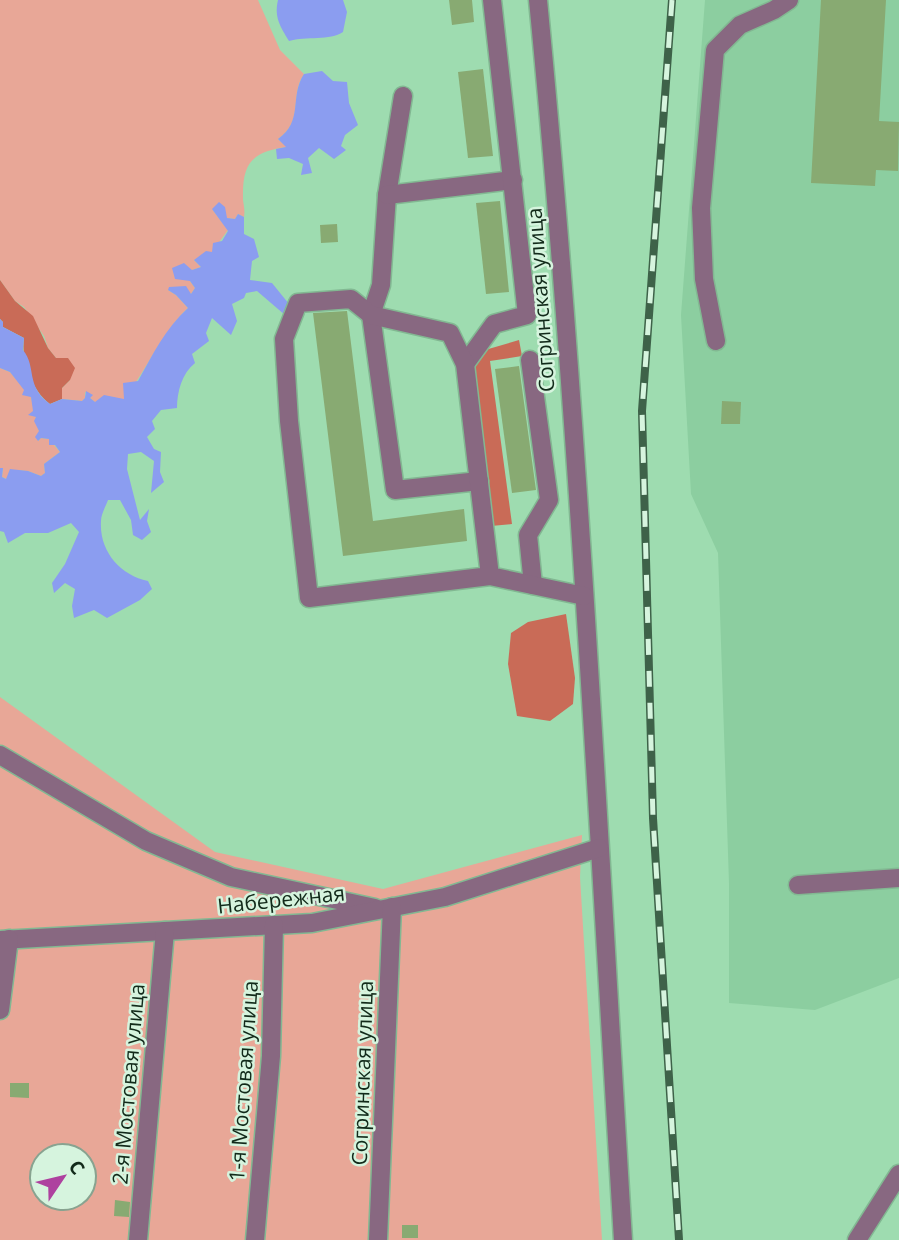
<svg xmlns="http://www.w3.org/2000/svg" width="899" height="1240" font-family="'Open Sans',sans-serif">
<rect width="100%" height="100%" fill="#9edcb0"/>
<polygon fill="#8ccea0" points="705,0 899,0 899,978 815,1010 729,1003 729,883 718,553 691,494 681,315"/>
<g fill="#e8a797" fill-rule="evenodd">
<path d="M0,0H258L280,50L304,74C289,96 305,120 278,139L287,147C251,152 242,163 243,200C244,207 245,211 244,217L238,214L235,219L226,218L212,209L228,230L212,252L194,260L201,267L192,270L190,281L195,288L191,294L168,290L176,295L188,308C161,333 147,370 124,399L95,402L90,398L92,395L85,392V398L82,401L62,399V388L70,380L68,358H56L48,348L44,336L24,307L15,301L0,280Z"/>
<polygon points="0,368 10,372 31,397 39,431 38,441 41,438 49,439 60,452 44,464 45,473 41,476 28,471 10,470 7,479 2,477 3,468 0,468"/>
<path d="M0,697L215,852L383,889L582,835L580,877L602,1240H0ZM42,1156H84V1198H42Z"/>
</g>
<g fill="#c96b57">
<path d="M0,280L15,301L33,316L48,348L56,358H68L75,368L70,380L62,388V399L50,404C32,391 21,360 24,338L3,327V322L0,319Z"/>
<polygon points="519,340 522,356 490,361 512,524 491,526 472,369 485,350"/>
<polygon points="566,614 575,678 573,704 550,721 517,716 508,664 511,633 528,622"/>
</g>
<g fill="#8b9df0">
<path d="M278,0H343L347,12L343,32C330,41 306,36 289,41C280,26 274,17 278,0Z"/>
<path d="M322,71L333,81L347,82L349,103L358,125L345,135L341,146L346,150L334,159L319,148L308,158L312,173L301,175L303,164L289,158L277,159L276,149L286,147L278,139C304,121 289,97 304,74Z"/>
<path d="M219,202L225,207L227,218L235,219L238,214L244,217V234L254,239L259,257L252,261L250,280L272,283L289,304L285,315L257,291L246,293L244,298L232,304L237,321L231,335L212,318L206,333L209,341L192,354L195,363C182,373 177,392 177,408L161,410L152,421L155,429L147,437L154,449L161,452L160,472L164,482L151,493L154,461L141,452L128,454L127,469L140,520L149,509L147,521L151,532L142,540L133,535L131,520L120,500H108C106,506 101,514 101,521C99,551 120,575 148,581L152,589L140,600L107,618L94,610L74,618L72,606L75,589L65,583L54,593L52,583L65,564L79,532L71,523L48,533H25L8,543L4,532L0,531V468H3L2,477L6,479L10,469L28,471L41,476L45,473L44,464L60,452L55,445H49V439L41,438L38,441L35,437L39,431L34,421L36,417L28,415L33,411L31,397L22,395L24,390L10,372L0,368V319L3,322V327L24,338L23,350C37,367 25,386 50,404L62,399L82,401L85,398L86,391L93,395L90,398L95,402L104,395L124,399L123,383L138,381C153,354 165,329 188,308L176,295L168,290L169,287L186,286L191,294L195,288L190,281L175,279L172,268L184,263L192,270L201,267L194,260L206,251L212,252L213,243L222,241L228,231L212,209Z"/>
</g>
<g fill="#88aa72">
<polygon points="449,0 472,0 474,22 452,25"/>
<polygon points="821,0 886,0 879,121 899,122 898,171 876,170 875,186 811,183"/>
<polygon points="483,69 493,156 468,158 458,72"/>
<polygon points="500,201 509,292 486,294 476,203"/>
<polygon points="337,224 338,242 321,243 320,225"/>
<polygon points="347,311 373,521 464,509 467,541 343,556 313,313"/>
<polygon points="519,366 536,490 512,493 495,369"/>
<polygon points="722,401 741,402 740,424 721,424"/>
<polygon points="10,1083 29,1083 29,1098 10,1097"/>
<polygon points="115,1200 130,1202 129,1217 114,1216"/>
<rect x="402" y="1225" width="16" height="13"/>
</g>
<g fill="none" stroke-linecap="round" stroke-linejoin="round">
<g stroke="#82b892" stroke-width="21">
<g id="minor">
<path d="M538,0C578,412 598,827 623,1240"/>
<polyline points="403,96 387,195 381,285 371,315 395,490 479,481"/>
<polyline points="387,195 513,180"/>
<polyline points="716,341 704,279 701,208 715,50 740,25 774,10 789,0"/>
<polyline points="530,360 549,500 528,535 533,585"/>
<polyline points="465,364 494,324 527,315 492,0"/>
<polyline points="490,576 465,364 450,333 371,315 351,299 298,303 284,339 289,421 309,598 490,576 584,596"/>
<polyline points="0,755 146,841 231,877 375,908"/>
<polyline points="798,885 899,878"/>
<polyline points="0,940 312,923 445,897 599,848"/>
<polyline points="0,1010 9,939"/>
<polyline points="138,1240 165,931"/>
<polyline points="255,1240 271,1056 274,925"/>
<polyline points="378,1240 392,907"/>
<polyline points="857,1240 899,1174"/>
</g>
</g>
<use href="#minor" stroke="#886881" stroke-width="18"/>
<g stroke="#3e6249" stroke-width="8">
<polyline id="rail" points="672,0 642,411 653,818 679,1240"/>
</g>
<use href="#rail" stroke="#d6f4de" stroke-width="5" stroke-dasharray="16" stroke-linecap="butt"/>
</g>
<g text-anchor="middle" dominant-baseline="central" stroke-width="5" stroke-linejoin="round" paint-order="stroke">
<g font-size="21" fill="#122a1a" stroke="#d6f4de">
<text transform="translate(540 300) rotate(-94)">Согринская улица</text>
<text transform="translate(281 899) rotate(-6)">Набережная</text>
<text transform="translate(362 1073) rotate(-88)">Согринская улица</text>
<text transform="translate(243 1081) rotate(-86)">1-я Мостовая улица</text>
<text transform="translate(128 1084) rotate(-85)">2-я Мостовая улица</text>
</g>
</g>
<g transform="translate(63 1177) rotate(55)"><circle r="33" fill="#d6f4de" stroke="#88a390" stroke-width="2"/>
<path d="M0-5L12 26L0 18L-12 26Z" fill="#ae419f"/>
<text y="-10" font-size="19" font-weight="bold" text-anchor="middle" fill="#122a1a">С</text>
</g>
</svg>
